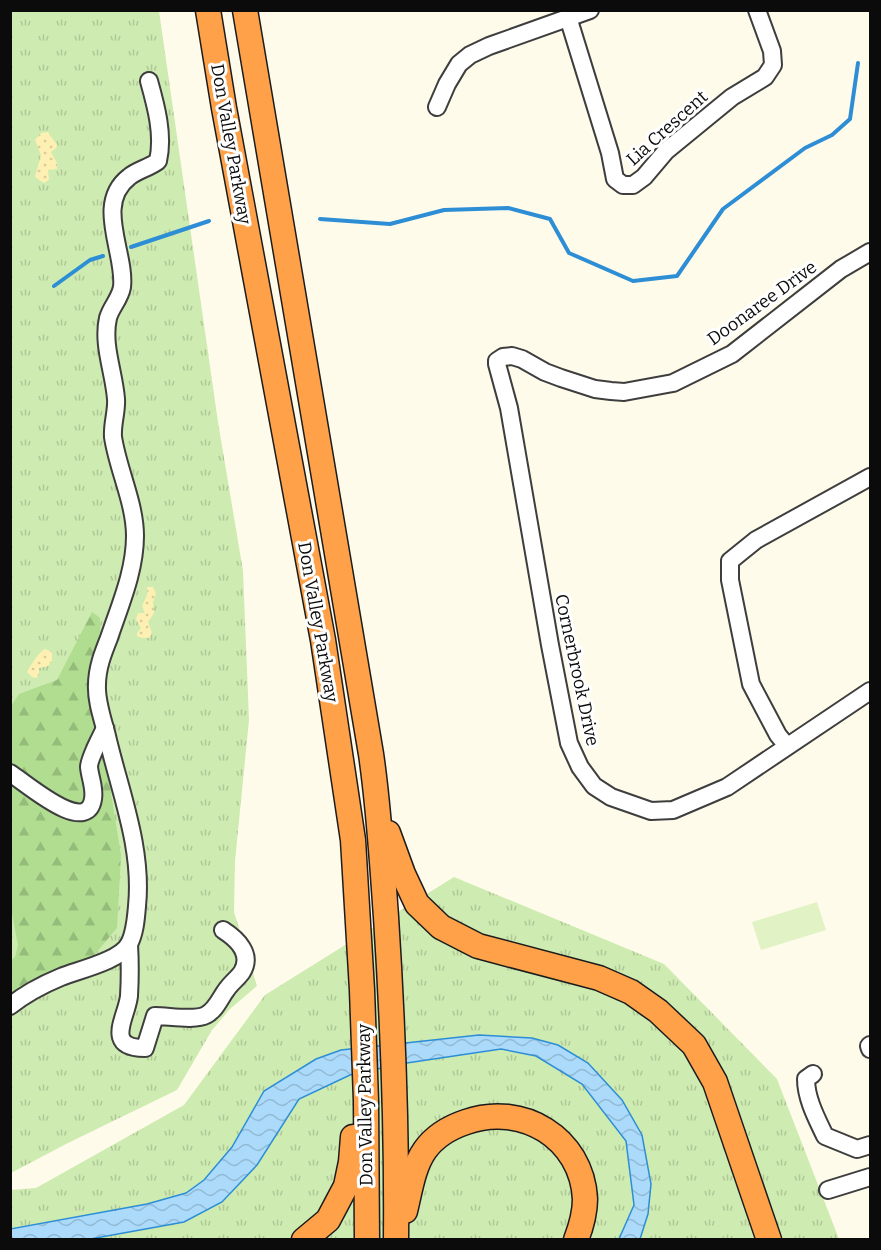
<svg xmlns="http://www.w3.org/2000/svg" width="881" height="1250" font-family="Bitter,serif">
<defs>
<pattern id="grass-tufts" width="24" height="20" patternUnits="userSpaceOnUse" patternTransform="scale(1.5)"><rect width="24" height="20" fill="#ceebb1"/><path d="M3 7l-1-3M5 7V3M7 7l1-3M15 17l-1-3M17 17v-4M19 17l1-3" fill="none" stroke="#b0c897"/></pattern>
<pattern id="forest-firs" width="22" height="20" patternUnits="userSpaceOnUse" patternTransform="scale(1.5)"><rect width="22" height="20" fill="#b0dd90"/><path d="M5 1l3.5 6h-7zM16 11l3.5 6h-7z" fill="#96bc7b"/></pattern>
<pattern id="sand-dots" width="8" height="8" patternUnits="userSpaceOnUse" patternTransform="scale(1.5)"><rect width="8" height="8" fill="#fef0b2"/><path d="M2 2h.1M6 6h.1" fill="none" stroke="#d8cc98" stroke-width="1.8" stroke-linecap="round"/></pattern>
<pattern id="water-waves" width="16" height="10" patternUnits="userSpaceOnUse" patternTransform="scale(1.5)"><rect width="16" height="10" fill="#abdafa"/><path d="M0 5q4-4 8 0t8 0" fill="none" stroke="#92bad5"/></pattern>
</defs>
<rect width="100%" height="100%" fill="#fffbea"/>
<g fill="url(#grass-tufts)">
<polygon points="11,11 159,11 218,422 243,571 249,720 235,861 234,912 257,986 230,1009 212,1030 177,1090 68,1143 11,1173"/>
<polygon points="454,877 664,964 777,1079 839,1239 11,1239 10,1190 36,1188 184,1105 265,995"/>
</g>
<polygon fill="url(#forest-firs)" points="92,612 100,618 101,653 92,682 92,714 105,756 121,855 117,928 91,959 11,1002 10,961 15,957 18,945 12,914 11,876 11,706 19,694 57,680"/>
<g fill="url(#sand-dots)">
<polygon points="48,132 57,145 56,148 51,152 57,163 57,169 48,170 49,180 44,183 35,177 41,155 35,140 41,133"/>
<polygon points="147,587 153,587 156,594 153,602 154,613 148,622 152,633 149,638 142,638 137,636 137,633 141,628 136,619 138,613 145,613 142,606 147,595"/>
<path d="M45,649L52,652V661L48,666L39,668V675L36,678L32,677L27,672C30,666 39,652 45,649Z"/>
</g>
<polygon fill="#e1f2c4" points="817,902 826,930 761,950 752,922"/>
<polygon fill="url(#water-waves)" stroke="#2d8ed6" stroke-width="1.5" points="479,1035 532,1038 558,1045 588,1063 622,1100 642,1135 651,1184 648,1214 640,1239 619,1239 634,1205 626,1141 582,1084 536,1056 501,1049 400,1064 350,1075 299,1099 257,1165 222,1202 184,1222 85,1240 11,1239 10,1229 147,1204 186,1193 204,1180 232,1147 264,1091 316,1059 341,1050"/>
<g fill="none" stroke-linecap="round" stroke-linejoin="round">
<g stroke="#2d8ed6" stroke-width="4">
<polyline points="320,219 390,224 444,210 508,208 550,219 569,253 633,281 677,276 723,209 805,148 832,135 850,119 858,63"/>
<polyline points="131,247 209,221"/>
<polyline points="54,286 90,260 103,256"/>
</g>
<g stroke="#3e3e3e" stroke-width="20">
<g id="minor">
<polyline points="568,17 610,153 615,179 623,185 633,185 644,177 666,151 732,97 765,77 773,65 772,51 757,10"/>
<polyline points="437,107 447,84 459,64 470,55 489,46 590,10"/>
<polyline points="870,252 841,269 732,354 673,383 624,392 611,391 595,389 561,378 545,372 522,359 512,356 503,357 497,361 497,364 509,408 550,645 569,743 580,767 594,786 611,797 651,811 673,810 727,787 870,691"/>
<polyline points="787,746 778,735 751,684 730,580 730,561 756,540 870,477"/>
<path d="M10,773C26,783 87,837 93,799C95,788 90,778 89,767C89,758 101,737 105,728"/>
<path d="M129,944C130,961 130,979 129,996C127,1017 103,1048 145,1048L155,1016C169,1016 195,1021 206,1015C216,1010 220,998 227,989C231,983 238,978 242,972C253,954 237,939 223,930"/>
<path d="M10,1006C25,994 44,984 61,977C78,970 120,961 129,944C135,933 136,918 137,906C143,848 120,792 107,736C103,720 96,701 97,685C97,668 103,653 109,638C120,605 135,571 135,536C135,503 118,470 113,437C112,424 117,411 116,399C114,372 102,345 108,318C111,307 120,299 122,287C126,253 94,204 129,177C137,170 149,168 158,161C164,135 156,106 149,81"/>
<polyline points="870,1045 869,1046 870,1049"/>
<path d="M813,1074L806,1079C806,1099 817,1119 825,1136L857,1149L870,1145"/>
<polyline points="828,1190 870,1177"/>
</g>
</g>
<g stroke="#1c1c1c" stroke-width="27">
<g id="highway">
<polyline points="208,10 224,108 323,640 353,840 362,990 366,1101 367,1240"/>
<path d="M245,10L371,754C379,808 382,862 386,917C393,1025 397,1132 396,1240"/>
<polyline points="388,833 403,874 417,904 441,927 478,946 599,978 631,992 658,1011 694,1045 715,1082 769,1240"/>
<path d="M405,1211C410,1191 413,1167 425,1150C435,1136 451,1127 466,1122C522,1102 582,1138 585,1199C585,1213 581,1227 576,1240"/>
<polyline points="304,1240 328,1220 346,1186 351,1162 353,1137"/>
</g>
</g>
<use href="#minor" stroke="#fff" stroke-width="16"/>
<use href="#highway" stroke="#fea149" stroke-width="24"/>
</g>
<g text-anchor="middle" dominant-baseline="central" stroke-width="6" stroke-linejoin="round" paint-order="stroke">
<g font-size="18" fill="#0b0b0b" stroke="#fff">
<text transform="translate(667 128) rotate(-42)">Lia Crescent</text>
<text transform="translate(231 144) rotate(80)">Don Valley Parkway</text>
<text transform="translate(762 303) rotate(-36)">Doonaree Drive</text>
<text transform="translate(318 622) rotate(80)">Don Valley Parkway</text>
<text transform="translate(577 670) rotate(78)">Cornerbrook Drive</text>
<text transform="translate(365 1105) rotate(-91)">Don Valley Parkway</text>
</g>
</g>
<rect width="881" height="1250" fill="none" stroke="#0b0b0b" stroke-width="24"/>
</svg>
